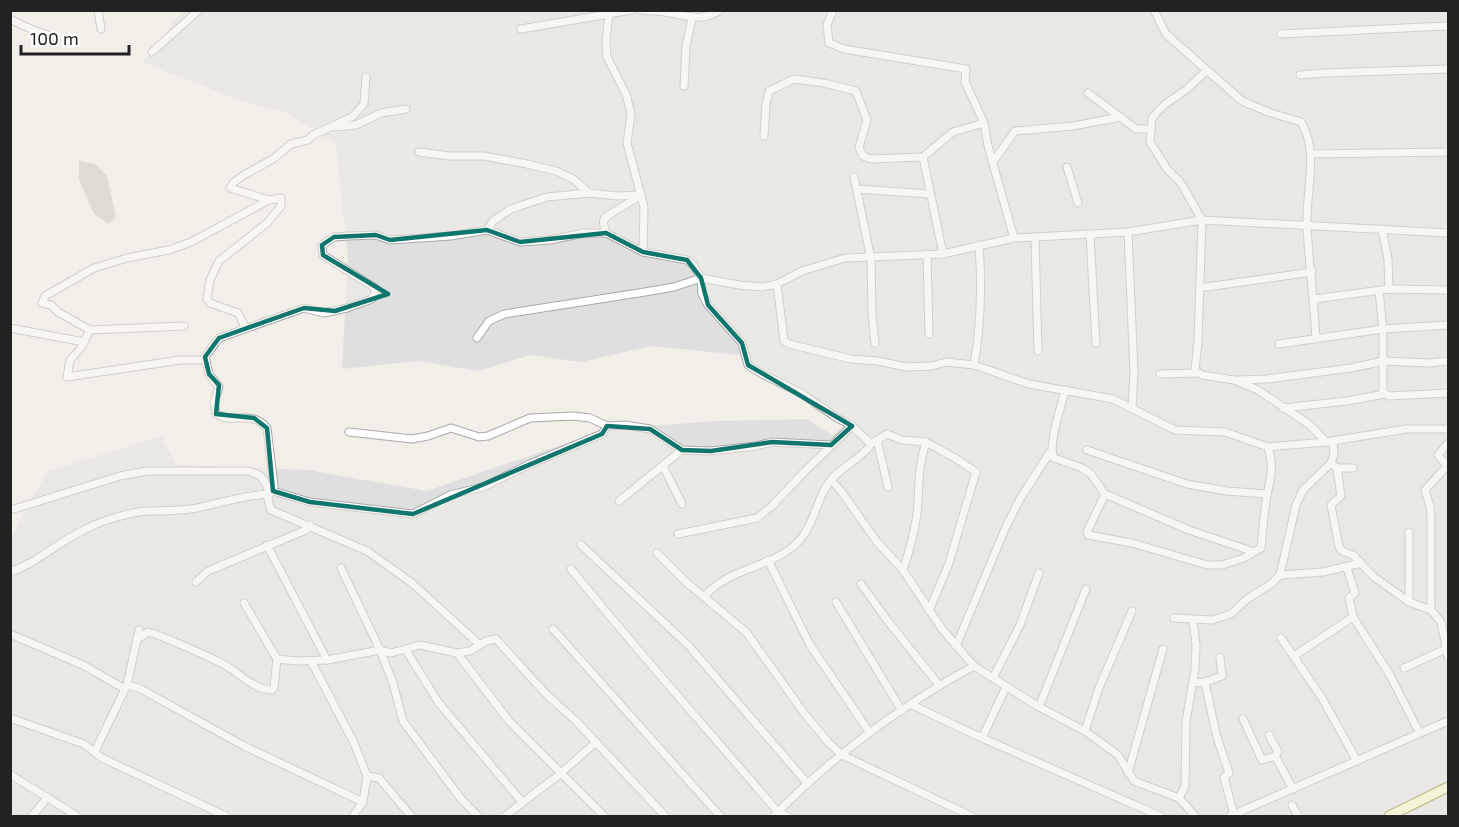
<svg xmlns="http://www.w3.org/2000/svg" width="1459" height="827" font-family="'Exo 2',sans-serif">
<rect width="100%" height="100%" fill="#f2efe9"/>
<polygon fill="#e0dfdf" points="183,11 1448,11 1448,816 11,816 11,538 47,472 161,436 176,465 308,470 427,491 608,429 717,421 807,419 833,436 846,423 831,409 767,381 739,355 652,346 581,362 530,355 479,371 418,361 342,369 348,260 336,144 288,113 239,100 142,62"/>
<polygon fill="#c7c7b4" points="79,161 95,164 107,176 116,217 109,224 94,214 79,180"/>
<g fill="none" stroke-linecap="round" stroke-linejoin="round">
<g stroke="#a9a9a9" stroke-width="9">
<g id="street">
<polyline points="98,10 101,29"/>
<path d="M641,10C649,11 657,11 665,12C685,15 701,23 720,10"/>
<polyline points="833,10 827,25 829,43 844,49 966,69 965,82 984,123 988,146 1014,238"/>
<path d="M1154,10L1166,34L1242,101L1271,113L1301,122C1320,153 1305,193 1307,227C1309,264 1314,301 1316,339"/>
<polyline points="609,14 606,41 607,57 626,94 631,114 627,143 644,207 643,252"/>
<path d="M10,19C25,27 39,33 55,37"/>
<polyline points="521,29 632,10"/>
<polyline points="1281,34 1445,26 1448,27"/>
<polyline points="152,52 199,10"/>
<polyline points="1206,71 1187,89 1164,105 1152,118 1150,142 1167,169 1181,183 1202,220 1198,341 1195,370 1202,375 1234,380 1258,390 1310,425 1326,442"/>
<polyline points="1300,75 1324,73 1448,69"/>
<polyline points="684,86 686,46 692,18"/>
<polyline points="1088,93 1136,129 1151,129"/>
<polyline points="335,127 356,125 381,113 406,109"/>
<polyline points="764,136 766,104 769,91 794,79 824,83 856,91 867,120 859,147 863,156 871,159 923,157"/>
<polyline points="419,152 449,156 484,156 527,164 556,171 573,179 589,193 618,196 641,195"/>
<polyline points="1311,154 1448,152"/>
<polyline points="993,162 1015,131 1073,126 1121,117"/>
<polyline points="1067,167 1078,203"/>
<polyline points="854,177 871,259 872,314 875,343"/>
<polyline points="857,189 929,194"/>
<polyline points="269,200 230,188 234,182 244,175 273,159 291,144 308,140 313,135 352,117 364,104 366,77"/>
<polyline points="1382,229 1388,259 1389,289"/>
<polyline points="487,230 493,221 511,209 547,197 589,193"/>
<polyline points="1128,232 1134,373 1132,408"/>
<path d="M606,233C604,226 601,221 607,216L640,196"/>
<polyline points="1090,235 1096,343"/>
<polyline points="1035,238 1038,351"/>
<polyline points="927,254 929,334"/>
<polyline points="943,254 923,157 953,132 984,123"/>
<polyline points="777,284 784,341 789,344 851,359 877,361 907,367 932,366 946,362 974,365 1029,384 1113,399 1175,430 1225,432 1268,447 1326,442 1406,429 1448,429"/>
<polyline points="1199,288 1312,272"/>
<polyline points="1379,291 1383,329 1383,392 1389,396 1448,393"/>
<polyline points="1314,299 1389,289 1448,290"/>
<polyline points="184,326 90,330 81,348 70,360 67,377 180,360 206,360"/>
<polyline points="10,328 84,342"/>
<polyline points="90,330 58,312 51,305 42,303 45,296 94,268 127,258 169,250 191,242 269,200 281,198 281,206 267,223 219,261 210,280 207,299 210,303 238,313 245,327"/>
<polyline points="477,338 489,321 504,314 645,292 674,287 701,278 739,285 762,287 777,284 802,271 845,258 943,254 1014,238 1128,232 1202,220 1448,233"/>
<polyline points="1279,344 1383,329 1448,325"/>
<path d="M974,365C981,325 982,285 979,245"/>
<polyline points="1160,374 1197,373"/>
<polyline points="1237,380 1267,379 1351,368 1384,361 1429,363 1448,361"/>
<path d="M1065,390C1062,405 1047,446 1054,458L1082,468L1091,474L1105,494L1189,530L1254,552"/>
<polyline points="1283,408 1347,401 1385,394"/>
<polyline points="349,432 412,439 428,436 451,428 479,437 488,436 530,418 572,416 590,418 607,426 625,425 650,429 682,450 711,451 756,446 772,442 831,445"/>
<polyline points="877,440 888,487"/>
<polyline points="871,444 887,434 902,440 926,442 955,458 976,472 949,563 929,611"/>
<polyline points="1087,450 1187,484 1227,491 1267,494"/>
<polyline points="1331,463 1337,468 1341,496 1331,505 1339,547 1342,551 1353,555 1374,577 1409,602 1431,610 1441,622 1448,657"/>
<polyline points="663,466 682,504"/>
<polyline points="1337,468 1353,468"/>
<polyline points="831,480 841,491 877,542 903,570 942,629 974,666 1039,707 1085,731 1118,755 1134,781 1179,798 1195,816"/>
<polyline points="273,491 310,502 413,514 450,495 483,487 530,464 602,434 607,426"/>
<path d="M1105,494L1087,532L1088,535L1132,543L1207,565H1222L1244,558L1261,548C1263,530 1264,512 1267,495C1271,475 1274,467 1268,447"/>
<polyline points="619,501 682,450"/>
<polyline points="1409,532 1409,602"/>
<polyline points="678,534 757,518 772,506 805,471 852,426"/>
<polyline points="267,545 327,660"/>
<polyline points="581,545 688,645 808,784"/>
<polyline points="657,553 686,582 746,632 804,713 828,742 842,755 971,816"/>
<polyline points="768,560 810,645 870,733"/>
<polyline points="341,568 380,650 393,683 403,721 461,799 478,816"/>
<polyline points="1347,568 1355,593 1349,598 1353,617 1390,675 1419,732"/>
<path d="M571,569C638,652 709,731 778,812L787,816"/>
<path d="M903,570C910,549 917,525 918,502C919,481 919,463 926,442"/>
<path d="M10,572C37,563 57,543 82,531C100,521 126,513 147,511C164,511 180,511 197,508C221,503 245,495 269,494C266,479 262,475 248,471H147L120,476L14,509"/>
<polyline points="1280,575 1323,572 1361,563"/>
<polyline points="196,582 208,571 306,530 310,525"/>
<polyline points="861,584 887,620 939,685"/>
<polyline points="836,602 902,711"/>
<polyline points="244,603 277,659 297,661 327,660 380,650 391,653 420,645 457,653 470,651 486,641 496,639 546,694 576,721 665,816"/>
<polyline points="1431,610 1431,518 1430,506 1425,490 1447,466 1438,455 1448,443"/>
<polyline points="1174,618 1212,620 1231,614 1247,599 1271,584 1280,575 1296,505 1303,490 1331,463 1334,454 1333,441"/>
<polyline points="553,629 720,816"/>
<polyline points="10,634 83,665 125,689"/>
<polyline points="1281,638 1322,698 1357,761"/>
<path d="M138,639L148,632L155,634C178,643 201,653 223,664C240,673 252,689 272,690L274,687L277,659"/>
<path d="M480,645L412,583L367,551L271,510L268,499L269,494L273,491L274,486L267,428C251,409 235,425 216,414L214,402L219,387L209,374L205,357L219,338L304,308L324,313L347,308L372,299L375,293V288L323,255L322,245L334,237L349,236L376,235L390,240L451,236L487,230L520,242L550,240L584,233H606L643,252L687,260L694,266L701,278L702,294L708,305L742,343L748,365L762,374L801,393L837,418L852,426L871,444C862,459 842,466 830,481C815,500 815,527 795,545C769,568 728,568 704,597"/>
<polyline points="956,646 1005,529 1020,499 1050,452"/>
<polyline points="406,650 438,702 522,802"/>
<polyline points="457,653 509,721 604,816"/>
<polyline points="1294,656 1353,617"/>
<polyline points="311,661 354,743 367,776 363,802 353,816"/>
<polyline points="1404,668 1446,649"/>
<polyline points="993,678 1020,625 1039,573"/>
<polyline points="1205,682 1216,734 1229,773 1224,777 1234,815"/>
<polyline points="1193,683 1205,682 1222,676 1220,657"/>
<polyline points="127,685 139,688 244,746 363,802"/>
<polyline points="912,705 982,738 1160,816"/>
<polyline points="1039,707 1086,589"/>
<polyline points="10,718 84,744 102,758 226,816"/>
<polyline points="1243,719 1262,760 1275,756"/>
<polyline points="1085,731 1099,688 1132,611"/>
<polyline points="1269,735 1278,752 1275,756 1293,789"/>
<polyline points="982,738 1006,687"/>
<polyline points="95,751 127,685 139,630"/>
<polyline points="1128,773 1163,649"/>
<polyline points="11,775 77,816"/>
<polyline points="367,776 379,778 411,816"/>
<polyline points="1179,798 1185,786 1186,721 1195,670 1196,645 1193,620"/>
<polyline points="1292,805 1298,816"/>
<polyline points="32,816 48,797"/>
<polyline points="505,816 560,774 596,742"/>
<path d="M774,816C831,757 902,705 974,666"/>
<polyline points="1230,816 1448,721"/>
</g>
</g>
<g stroke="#707d05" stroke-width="11">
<polyline id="secondary" points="1389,816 1448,787"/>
</g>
<use href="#street" stroke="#fff" stroke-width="7"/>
<use href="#secondary" stroke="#f7fabf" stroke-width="9"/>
</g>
<path d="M0 0H1459V827H0ZM487,230L520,242L606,233L643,252L687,260L701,278L708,305L742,343L748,365L852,426L831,445L772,442L711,451L682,450L650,429L607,426L602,434L413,514L310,502L273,491L267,428L254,418L216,414L219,385L209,374L205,357L219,338L304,308L335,311L388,294L323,255L322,245L334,237L376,235L390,240Z" fill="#f2efe9" fill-opacity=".55" fill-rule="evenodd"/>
<path fill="none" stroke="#0f766e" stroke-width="4.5" stroke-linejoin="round" d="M487,230L520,242L606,233L643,252L687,260L701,278L708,305L742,343L748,365L852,426L831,445L772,442L711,451L682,450L650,429L607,426L602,434L413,514L310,502L273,491L267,428L254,418L216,414L219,385L209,374L205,357L219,338L304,308L335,311L388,294L323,255L322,245L334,237L376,235L390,240Z"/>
<rect width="1459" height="827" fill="none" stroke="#222222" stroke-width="24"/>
<path d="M21 45v9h108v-9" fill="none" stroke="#222222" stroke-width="3"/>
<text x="30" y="45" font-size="18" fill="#222222" stroke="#ffffff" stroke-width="4.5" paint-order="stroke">100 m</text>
</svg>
